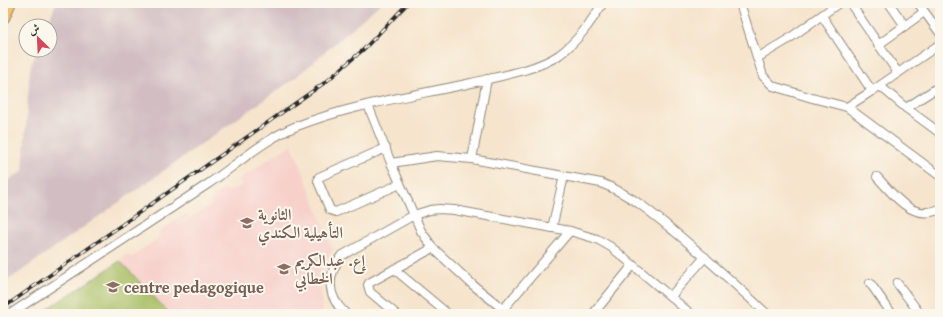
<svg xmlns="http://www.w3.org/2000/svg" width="943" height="317" font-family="'Gentium Book Plus',Amiri,serif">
<rect width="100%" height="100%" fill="#fbf7ec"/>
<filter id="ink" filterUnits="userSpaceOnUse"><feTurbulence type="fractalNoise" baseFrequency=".025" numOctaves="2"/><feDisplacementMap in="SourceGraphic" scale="8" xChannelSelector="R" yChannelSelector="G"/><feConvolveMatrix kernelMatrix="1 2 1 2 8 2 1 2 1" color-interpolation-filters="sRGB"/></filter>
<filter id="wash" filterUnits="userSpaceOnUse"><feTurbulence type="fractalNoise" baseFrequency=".012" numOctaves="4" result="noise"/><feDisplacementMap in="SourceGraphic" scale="16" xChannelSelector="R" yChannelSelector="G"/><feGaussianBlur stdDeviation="0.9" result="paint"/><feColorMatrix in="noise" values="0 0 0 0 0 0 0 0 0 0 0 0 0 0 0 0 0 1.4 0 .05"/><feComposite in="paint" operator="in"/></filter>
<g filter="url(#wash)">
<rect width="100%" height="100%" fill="#f6e4cc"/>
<polygon fill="#f7d0ca" points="292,144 333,250 321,267 322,314 40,314 120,261 125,254 132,257 158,238 159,232 185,214 190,218 211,205 211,198 224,189 229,191 242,185 239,179"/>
<polygon fill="#d2bec2" points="56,3 381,3 295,78 3,284 3,184 23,171 30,68 37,50 50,50 50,26 47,26"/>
<polygon fill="#a7be63" stroke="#697447" points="120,261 170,314 40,314"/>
</g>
<g filter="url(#ink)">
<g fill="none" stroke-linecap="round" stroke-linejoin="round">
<g stroke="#90887c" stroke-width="10">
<g id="minor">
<polyline points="740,3 763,76 773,86 812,98 847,107 940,176"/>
<polyline points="850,3 898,73"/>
<polyline points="889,3 905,26"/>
<polyline points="918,3 940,33"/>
<polyline points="822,16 872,91"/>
<polyline points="878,45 924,12"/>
<polyline points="757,58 787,40 839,3"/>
<polyline points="880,86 906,108 940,133"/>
<polyline points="368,105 391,163 421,231 433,248 473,285 509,314"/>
<polyline points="847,107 872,91 940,44"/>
<polyline points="906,108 940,86"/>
<polyline points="386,148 319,177 318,181 330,210 336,212 400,184"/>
<polyline points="472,159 487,79"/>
<path d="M391,163L437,156L472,159L601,183C631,195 651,212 675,232C707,258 737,286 767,314"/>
<path d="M877,177C894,195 912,222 940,209"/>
<polyline points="552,228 564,176"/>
<polyline points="394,269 448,314"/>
<polyline points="870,283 892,314"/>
<polyline points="897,283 920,314"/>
<polyline points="671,296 705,257"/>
<path d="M10,314C76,271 142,227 208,184C238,164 264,139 297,126C353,104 413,96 471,83C496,77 537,70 559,55C578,41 590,23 603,3"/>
<path d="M346,314C327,297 326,277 341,256L414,215L430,210L439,209L454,210L570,231L597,239L611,247L633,265L691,314"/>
<polyline points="396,314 370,292 368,285 369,283 433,248"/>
<polyline points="499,314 570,231"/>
<polyline points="593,314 633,265"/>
</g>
</g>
<g stroke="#90887c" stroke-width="15">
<polyline id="trunk" points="3,17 9,3"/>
</g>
<use href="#minor" stroke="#fff" stroke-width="8"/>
<use href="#trunk" stroke="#f5c16b" stroke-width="13"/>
<g stroke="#2b2b2b" stroke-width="3.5">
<polyline id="rail" points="3,308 327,81 364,49 408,3"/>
</g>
<use href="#rail" stroke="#fbf7ec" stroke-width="2" stroke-dasharray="6" stroke-linecap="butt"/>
</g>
</g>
<defs>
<g id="school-bare" transform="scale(1.08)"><path d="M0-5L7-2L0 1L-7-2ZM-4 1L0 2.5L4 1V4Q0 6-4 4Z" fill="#8d6e63" stroke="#fbf7ec" stroke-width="2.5" paint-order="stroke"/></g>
<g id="university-bare" transform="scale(1.08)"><path d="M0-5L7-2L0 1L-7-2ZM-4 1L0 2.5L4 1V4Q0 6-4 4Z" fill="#8d6e63" stroke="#fbf7ec" stroke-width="2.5" paint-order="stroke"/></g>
</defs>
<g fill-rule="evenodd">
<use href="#school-bare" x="247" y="223"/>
<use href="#school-bare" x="284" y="269"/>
<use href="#university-bare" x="113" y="287"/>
</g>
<g text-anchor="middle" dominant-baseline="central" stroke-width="4" stroke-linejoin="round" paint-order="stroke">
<g font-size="16" font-weight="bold" fill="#785e54" stroke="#fbf7ec" text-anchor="start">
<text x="258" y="214">الثانوية<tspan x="258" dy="18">التأهيلية الكندي</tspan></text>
<text x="295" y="260">إع. عبدالكريم<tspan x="295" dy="18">الخطابي</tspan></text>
<text x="124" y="287">centre pedagogique</text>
</g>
</g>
<rect width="943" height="317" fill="none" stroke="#fbf7ec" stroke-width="16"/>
<g transform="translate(38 38) rotate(336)"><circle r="19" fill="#fbf7ec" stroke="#a8a59f"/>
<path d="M0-3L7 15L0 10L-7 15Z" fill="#d1495b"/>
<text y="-6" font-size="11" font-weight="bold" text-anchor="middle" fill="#2b2b2b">ش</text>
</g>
</svg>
